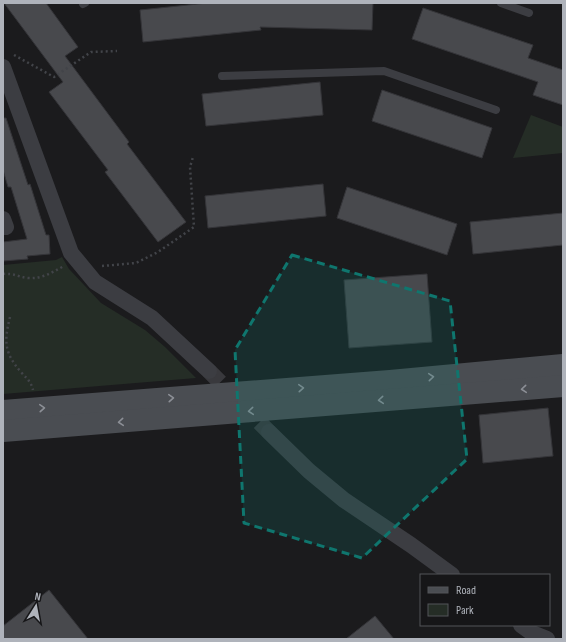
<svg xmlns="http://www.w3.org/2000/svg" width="566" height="642" font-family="'Sofia Sans Condensed',sans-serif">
<rect width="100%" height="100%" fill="#1b1b1d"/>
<g fill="#252d26">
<polygon points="531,115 563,127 563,153 513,158"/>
<polygon points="62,257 69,269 101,303 145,330 165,347 196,378 3,394 3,265 56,260"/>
</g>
<g fill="#48494d" stroke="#353539">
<polygon points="4,3 46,3 78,47 65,56 129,142 127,144 186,222 158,242 105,172 108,170 49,92 63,82"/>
<polygon points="207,3 373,3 372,30 260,27 261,30 143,42 140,10"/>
<polygon points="423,8 533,45 528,58 563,70 563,105 533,95 538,82 412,39"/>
<polygon points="320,82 323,115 206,126 202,94"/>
<polygon points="382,90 492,128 482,158 372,121"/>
<polygon points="3,118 6,118 28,185 30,184 46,235 49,235 50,254 27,256 28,259 3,261 3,242 27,239 11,187 8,187 3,170"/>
<polygon points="323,184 326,216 208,228 205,196"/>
<polygon points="347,187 457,224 447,255 337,218"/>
<polygon points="563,213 563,245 473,254 470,222"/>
<polygon points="427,274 432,342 349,348 344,280"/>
<polygon points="548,408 553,456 483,463 479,415"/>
<polygon points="49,590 88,639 3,639 3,626"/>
<polygon points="375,616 394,639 346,639"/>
</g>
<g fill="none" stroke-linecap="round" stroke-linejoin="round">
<polyline stroke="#39393d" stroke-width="16" stroke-dasharray="16 8" stroke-linecap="butt" points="209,371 269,432"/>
<g stroke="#424449" stroke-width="2.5" stroke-dasharray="2 3" stroke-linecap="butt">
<polyline points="14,55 54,77 91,52 117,51"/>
<polyline points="102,266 136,263 158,252 194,227 190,167 193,157"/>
<path d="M3,274C14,273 18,277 28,278C42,279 51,273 64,266"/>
<path d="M10,317C4,341 4,353 21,372C26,378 31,381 33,390"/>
</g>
<g stroke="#3c3d42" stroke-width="8">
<polyline points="501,3 529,13"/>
<polyline points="83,4 85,3"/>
<polyline points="222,76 384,71 496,110"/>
</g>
<g stroke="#3c3d42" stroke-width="16">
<polyline points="3,67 71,253 95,282 152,318 209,371"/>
<polyline points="3,219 6,227 3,227"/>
<polyline points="269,432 309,471 344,500 411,545 452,575"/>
<polyline points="521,625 532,633 547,639"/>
</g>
<g stroke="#4a4d52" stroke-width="22">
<polyline points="3,411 390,381 563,365"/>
<polyline points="3,431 563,386"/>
</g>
</g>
<defs><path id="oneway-chevron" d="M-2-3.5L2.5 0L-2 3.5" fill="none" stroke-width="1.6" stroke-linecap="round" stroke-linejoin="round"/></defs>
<g stroke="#8c8f96">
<use href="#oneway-chevron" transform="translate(431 377) rotate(-5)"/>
<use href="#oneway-chevron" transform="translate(301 388) rotate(-4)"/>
<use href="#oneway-chevron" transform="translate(524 389) rotate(175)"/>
<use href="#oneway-chevron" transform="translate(171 398) rotate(-4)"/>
<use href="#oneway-chevron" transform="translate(381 400) rotate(175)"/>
<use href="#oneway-chevron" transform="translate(42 408) rotate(-4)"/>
<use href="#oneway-chevron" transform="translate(251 411) rotate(175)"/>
<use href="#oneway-chevron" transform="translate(121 422) rotate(175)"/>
</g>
<path fill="#0f766e" fill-opacity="0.2" stroke="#0f766e" stroke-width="3" stroke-dasharray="8 5" stroke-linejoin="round" d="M292,255L450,301L467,459L362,558L244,523L235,350Z"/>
<rect width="566" height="642" fill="none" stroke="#afb3bb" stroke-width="8"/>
<rect x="420" y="574" width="130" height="52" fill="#161618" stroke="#535559"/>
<rect x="428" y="587" width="20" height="6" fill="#4a4d52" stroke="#535559"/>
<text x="456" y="594" font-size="12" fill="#afb3bb">Road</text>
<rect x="428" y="604" width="20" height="12" fill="#252d26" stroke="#535559"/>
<text x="456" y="614" font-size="12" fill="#afb3bb">Park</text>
<g transform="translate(36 606) rotate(11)" stroke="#161618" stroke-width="3" paint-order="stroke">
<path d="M0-3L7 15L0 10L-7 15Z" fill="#afb3bb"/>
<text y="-6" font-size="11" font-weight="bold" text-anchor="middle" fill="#afb3bb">N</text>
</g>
</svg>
